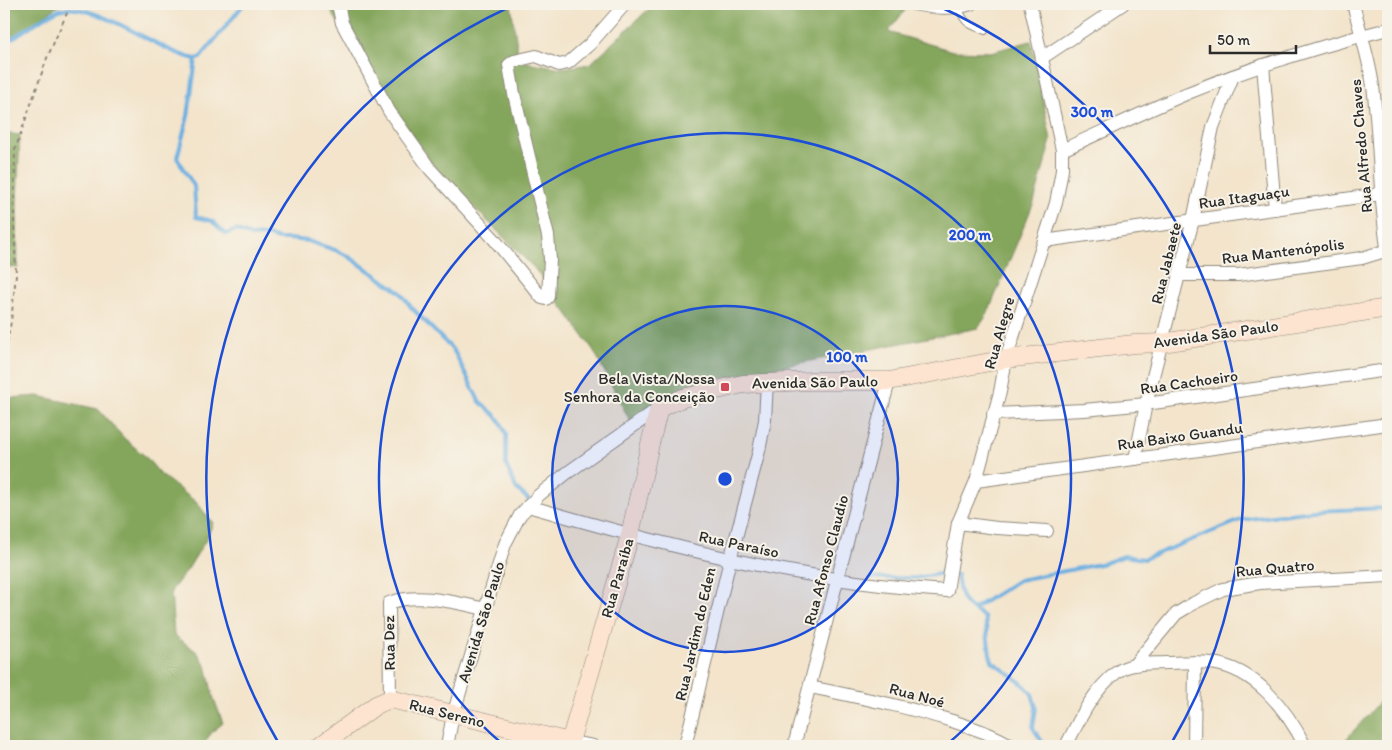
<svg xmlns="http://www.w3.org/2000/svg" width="1392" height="750" font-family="Itim,sans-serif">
<rect width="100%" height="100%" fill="#f7f3e8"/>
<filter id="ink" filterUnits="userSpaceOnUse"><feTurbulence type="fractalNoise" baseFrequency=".02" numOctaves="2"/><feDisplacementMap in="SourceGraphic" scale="10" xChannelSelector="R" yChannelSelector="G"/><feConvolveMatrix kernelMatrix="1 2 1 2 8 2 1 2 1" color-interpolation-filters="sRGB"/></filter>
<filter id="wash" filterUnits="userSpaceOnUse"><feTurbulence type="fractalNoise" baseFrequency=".0096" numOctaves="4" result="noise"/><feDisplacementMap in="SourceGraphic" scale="20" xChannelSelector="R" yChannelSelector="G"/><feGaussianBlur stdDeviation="1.12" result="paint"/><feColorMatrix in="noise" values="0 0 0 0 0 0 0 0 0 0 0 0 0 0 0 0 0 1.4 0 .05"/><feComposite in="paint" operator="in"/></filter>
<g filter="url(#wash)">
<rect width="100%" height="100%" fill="#f3e4cb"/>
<g fill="#84a65b" stroke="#586843">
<polygon points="4,4 61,4 4,44"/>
<polygon points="326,4 511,4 519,61 562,68 590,64 654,4 900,4 906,9 888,32 953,51 991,52 1031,41 1051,140 1034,202 987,315 978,328 689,385 631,423 594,351 535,269 434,167"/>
<polygon points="4,133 20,135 17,202 18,268 4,266"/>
<polygon points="38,396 98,409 125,439 146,457 160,474 196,502 213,523 207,538 188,569 171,591 174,635 197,652 206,665 213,696 223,723 211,733 203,746 4,746 4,434 10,420 10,398"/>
<polygon points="1388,694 1388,746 1340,746 1385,696"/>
</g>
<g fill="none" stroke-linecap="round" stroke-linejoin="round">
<g stroke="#6baee0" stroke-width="4">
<path d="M4,44C16,36 51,11 63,9C99,3 159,52 196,59L200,58L244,4"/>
<polyline points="196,59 188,116 177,158 194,186 196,217 212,221 226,234 236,230 251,236 266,235 279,239 289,239 308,241 335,250 348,256 400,292 411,307 454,351 479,401 496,416 501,423 506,434 506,465 516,488 529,500"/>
<path d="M871,578H916L945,573L957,575C959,587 960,601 971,608C976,612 981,613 985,618L990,655L992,661L1024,685L1032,694L1036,707L1033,728L1045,746"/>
<polyline points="973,609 1019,580 1105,563 1124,556 1144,559 1241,520 1313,511 1388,508"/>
</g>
</g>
</g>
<g filter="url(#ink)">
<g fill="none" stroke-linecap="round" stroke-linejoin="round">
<g stroke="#8f887b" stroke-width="8">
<path id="lane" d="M959,8C964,24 970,25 985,31"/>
</g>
<g stroke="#8f887b" stroke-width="14">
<g id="street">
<polyline points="338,4 342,23 389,111 403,131 430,169 494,239 542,298 546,299 548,297 550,259 548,236 514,94 509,65 514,61 536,56 559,65 568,63 590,44 625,4"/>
<path d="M913,4C933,8 952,10 971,4"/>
<path d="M1353,4C1360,31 1369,58 1373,86C1380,142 1379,198 1388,254"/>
<polyline points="1042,58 1123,4"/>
<polyline points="1263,65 1275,209"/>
<path d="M1062,150C1104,131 1146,111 1188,93C1253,67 1320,46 1388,29"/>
<polyline points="1044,241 1381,194 1388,191"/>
<polyline points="1180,275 1238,275 1362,258 1388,250"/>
<polyline points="993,414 1084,410 1146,404 1388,370"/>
<polyline points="1135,459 1146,404 1193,220 1213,127 1233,76"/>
<polyline points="976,481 1388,424"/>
<path d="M528,506C667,546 801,582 947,591L958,523L976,481L1000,392L1006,359L1056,203L1062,170V150L1030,4"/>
<polyline points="958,523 997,528 1047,531"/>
<polyline points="1134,665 1176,614 1194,603 1223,589 1260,583 1388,576"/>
<path d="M810,687C857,697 905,706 952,721C973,728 993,734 1012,746"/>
<path d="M390,699L389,603C419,592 456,603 486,609"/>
<polyline points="447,746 453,715 505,544 520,515 539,495 567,473 659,408"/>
<polyline points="568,746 570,742 593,746"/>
<polyline points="685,746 730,560 759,451 765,420 767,382"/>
<polyline points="794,746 889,381"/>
<path d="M1066,746C1079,720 1093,690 1117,672C1130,662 1150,664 1166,663C1181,663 1196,661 1211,663C1255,668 1287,710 1305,746"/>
<polyline points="1194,746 1195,662"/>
</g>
</g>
<g stroke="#8f887b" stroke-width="19">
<polyline id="secondary" points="320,746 376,705 390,699 570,742 630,535 650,444 659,408 683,398 743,384 811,381 889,381 1006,359 1134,344 1162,343 1388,308"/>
</g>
<polyline stroke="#8f887b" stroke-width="2" stroke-dasharray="4 4" stroke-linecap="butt" points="4,358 11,322 16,275 14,222 15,150 47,58 71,4"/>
<use href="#lane" stroke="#fff" stroke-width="6"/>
<use href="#street" stroke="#fff" stroke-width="12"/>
<use href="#secondary" stroke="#fde4d0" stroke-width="18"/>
</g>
</g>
<circle cx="725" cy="479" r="173" fill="#1d4ed8" fill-opacity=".12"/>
<g fill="none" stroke="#1d4ed8" stroke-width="2.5">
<circle cx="725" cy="479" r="173"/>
<path d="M505 746A346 346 0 1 1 945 746"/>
<path d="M278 742A519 519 0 0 1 514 5M936 5A519 519 0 0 1 1172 742"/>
</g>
<rect fill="#d1495b" stroke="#f7f3e8" stroke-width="2" x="720" y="382" width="10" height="10" rx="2.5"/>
<g text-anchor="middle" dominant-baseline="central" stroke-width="4" stroke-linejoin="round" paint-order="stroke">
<g font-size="16" fill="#2b2b2b" stroke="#f7f3e8">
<text transform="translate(1361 146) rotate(-95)">Rua Alfredo Chaves</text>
<text transform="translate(1244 197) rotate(-8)">Rua Itaguaçu</text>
<text transform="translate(1283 251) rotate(-7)">Rua Mantenópolis</text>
<text transform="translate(1166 263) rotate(-76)">Rua Jabaete</text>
<text transform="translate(999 333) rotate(-74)">Rua Alegre</text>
<text transform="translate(1216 334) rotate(-8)">Avenida São Paulo</text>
<text transform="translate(815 382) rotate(-1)">Avenida São Paulo</text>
<text transform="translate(1189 382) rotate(-8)">Rua Cachoeiro</text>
<text transform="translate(1180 436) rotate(-8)">Rua Baixo Guandu</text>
<text transform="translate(739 544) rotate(12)">Rua Paraíso</text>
<text transform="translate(826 560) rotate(-75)">Rua Afonso Claudio</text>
<text transform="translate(1275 568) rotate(-5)">Rua Quatro</text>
<text transform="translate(617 578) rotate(-74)">Rua Paraíba</text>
<text transform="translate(481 622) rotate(-73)">Avenida São Paulo</text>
<text transform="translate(695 634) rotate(-77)">Rua Jardim do Eden</text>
<text transform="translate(389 643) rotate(-91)">Rua Dez</text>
<text transform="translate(917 695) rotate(15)">Rua Noé</text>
<text transform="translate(447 713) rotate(14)">Rua Sereno</text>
</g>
<g font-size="16" fill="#2b2b2b" stroke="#f7f3e8" text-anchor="end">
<text x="715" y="378">Bela Vista/Nossa<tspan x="715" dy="18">Senhora da Conceição</tspan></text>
</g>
</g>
<circle cx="725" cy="479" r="8" fill="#1d4ed8" stroke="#f7f3e8" stroke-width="2.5"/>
<g font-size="15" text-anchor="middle" font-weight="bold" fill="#1d4ed8" stroke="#f7f3e8" stroke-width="4" stroke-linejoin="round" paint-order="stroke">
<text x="1092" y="117">300 m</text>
<text x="970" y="240">200 m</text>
<text x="847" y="362">100 m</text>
</g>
<rect width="1392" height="750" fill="none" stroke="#f7f3e8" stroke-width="20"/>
<path d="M1210 45v8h86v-8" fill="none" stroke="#2b2b2b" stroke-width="2.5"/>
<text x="1217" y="45" font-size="15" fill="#2b2b2b" stroke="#f7f3e8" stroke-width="4" paint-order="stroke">50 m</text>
</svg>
